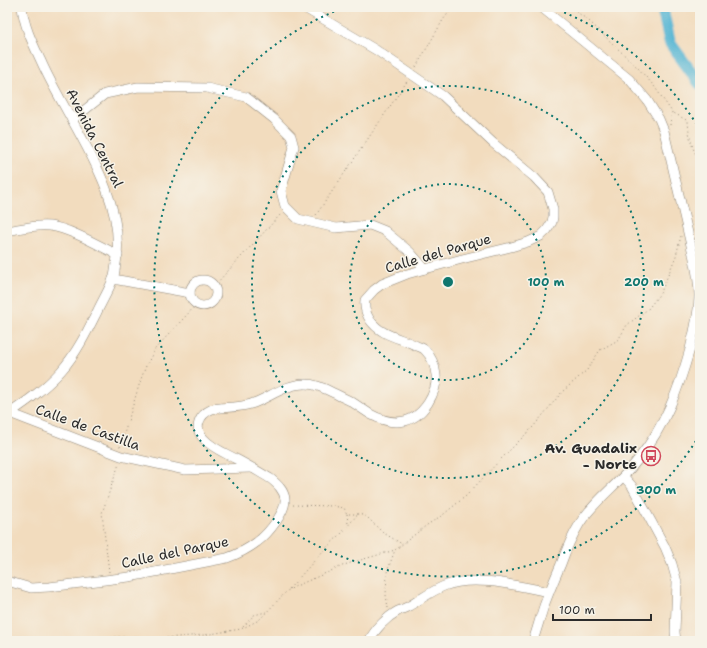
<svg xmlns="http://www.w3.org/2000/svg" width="707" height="648" font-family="'Shantell Sans',sans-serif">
<rect width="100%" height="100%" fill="#f7f3e8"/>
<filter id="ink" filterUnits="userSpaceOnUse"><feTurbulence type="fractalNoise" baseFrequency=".025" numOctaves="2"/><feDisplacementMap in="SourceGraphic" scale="8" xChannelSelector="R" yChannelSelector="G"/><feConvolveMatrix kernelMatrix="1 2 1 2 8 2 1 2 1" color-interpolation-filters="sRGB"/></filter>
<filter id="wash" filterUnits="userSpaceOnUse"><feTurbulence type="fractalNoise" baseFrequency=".012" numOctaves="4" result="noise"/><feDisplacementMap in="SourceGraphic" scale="16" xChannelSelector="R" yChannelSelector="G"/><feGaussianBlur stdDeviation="0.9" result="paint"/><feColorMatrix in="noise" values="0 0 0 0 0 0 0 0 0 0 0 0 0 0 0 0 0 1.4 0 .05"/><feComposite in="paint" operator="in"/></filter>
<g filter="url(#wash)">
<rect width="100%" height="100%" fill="#f2dcbe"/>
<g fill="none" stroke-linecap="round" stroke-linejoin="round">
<polyline stroke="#54b5d3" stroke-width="12" points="662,7 670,43 700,84"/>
</g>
</g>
<g filter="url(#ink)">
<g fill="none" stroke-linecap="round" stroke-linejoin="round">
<g stroke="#8e8474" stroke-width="10">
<g id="minor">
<polyline points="541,7 629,79 647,100 659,119 664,131 677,186"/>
<polyline points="72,120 105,94 138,87 207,88 246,97 274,119 291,136 294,147 281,191 285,206 298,219 336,228 370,225 385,231 410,252 425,269"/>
<path d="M7,231C20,229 36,224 50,226C71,229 98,245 118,255"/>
<polyline points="113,279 190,293"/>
<circle cx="203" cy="293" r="13"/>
<polyline points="7,412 121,456 185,470 251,468"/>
<path d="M7,415C26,402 46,388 61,371C76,354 87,332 97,312C102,301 109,290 113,279C115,275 115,269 116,264C128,193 68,123 41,61C33,44 24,26 22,7"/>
<polyline points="624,477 632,486 665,547 672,564 677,582 675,632 676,641"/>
<path d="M7,581L31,588L49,587L129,577L227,558C238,554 248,549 257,542C268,534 286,512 285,499C284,490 277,484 271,479C259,472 248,465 236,459C225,453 212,448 204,439C193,428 199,415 212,409C225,407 238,408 251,404C269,398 285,384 305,384C317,384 325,389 336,394C341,397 347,399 352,402C358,406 364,410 370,414C392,426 413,426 428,403C433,395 437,385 436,375C435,366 432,357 425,350C423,348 420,347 417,346C401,338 381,336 370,320C366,314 364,308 365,300L374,290L382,284L407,274L462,259L511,247L528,242L541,236L547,230L552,222L553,217V209L548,192L534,177L493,143L443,96L376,50L303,7"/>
<path d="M369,641C375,629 387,617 398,611C402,609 406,608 409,606C421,599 432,591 444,586C473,574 519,586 549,592"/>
<path d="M533,641C537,629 540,618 544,606C549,592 555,578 561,564C566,550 572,536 580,523C596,498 622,482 639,458C665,426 679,388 690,349C694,331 699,314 699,295C699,281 696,268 693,254"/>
</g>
</g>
<g stroke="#8e8474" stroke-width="1" stroke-dasharray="1 3" stroke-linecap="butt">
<polyline points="570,7 589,21 638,68 654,86 672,112"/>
<polyline points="416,67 443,20 453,7"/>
<path d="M670,125L672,112L688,121C689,138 692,148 700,163"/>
<polyline points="316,215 408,80"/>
<polyline points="694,223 700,207"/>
<polyline points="214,286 281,214"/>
<polyline points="120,447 141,379 146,366 155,349 197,304"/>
<polyline points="293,505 333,506 344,508 347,514 358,514 366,516 382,532 402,544"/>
<polyline points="347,514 348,524"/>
<polyline points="109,572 102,513 119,464"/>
<polyline points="289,589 324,550 341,534 357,515"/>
<polyline points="388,608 386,595 387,572 395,550 427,525 444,514 466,496 501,459 533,427 562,392 587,370 600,350 618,340 627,325 648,309 661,292 676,256 681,236"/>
<polyline points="243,627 254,615 266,612"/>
<polyline points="91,641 117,637 164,638 204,635 241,629 259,620 287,591 296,586 347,564 395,550"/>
</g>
<use href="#minor" stroke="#fff" stroke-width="9"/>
<g stroke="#8e8474" stroke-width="10" stroke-linecap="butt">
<polyline id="minor-bridge" points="677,186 693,254"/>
</g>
<use href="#minor-bridge" stroke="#fff" stroke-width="9"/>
</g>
</g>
<g fill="none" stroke="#0f766e" stroke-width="2" stroke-dasharray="2 4">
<circle cx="448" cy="282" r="98"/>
<circle cx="448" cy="282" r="196"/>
<path d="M699 436A294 294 0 1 1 343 8M553 8A294 294 0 0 1 699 128"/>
</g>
<defs>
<g id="bus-ring" transform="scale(1)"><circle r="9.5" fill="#f7f3e8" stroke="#d1495b" stroke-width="1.5"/><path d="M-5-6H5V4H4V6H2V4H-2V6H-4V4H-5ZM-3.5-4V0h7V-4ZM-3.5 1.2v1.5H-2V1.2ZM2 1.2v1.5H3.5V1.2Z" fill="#d1495b"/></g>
</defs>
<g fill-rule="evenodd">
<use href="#bus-ring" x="651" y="456"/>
</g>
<g text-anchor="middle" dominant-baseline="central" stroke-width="3" stroke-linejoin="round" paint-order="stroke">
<g font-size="14" fill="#2b2b2b" stroke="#f7f3e8">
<text transform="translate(95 138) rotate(63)">Avenida Central</text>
<text transform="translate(438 253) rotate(-16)">Calle del Parque</text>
<text transform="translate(88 427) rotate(20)">Calle de Castilla</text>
<text transform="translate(175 552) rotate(-12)">Calle del Parque</text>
</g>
<g font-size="14" font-weight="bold" fill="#2b2b2b" stroke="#f7f3e8" text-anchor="end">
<text x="637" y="448">Av. Guadalix<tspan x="637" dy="16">- Norte</tspan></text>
</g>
</g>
<circle cx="448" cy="282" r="6" fill="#0f766e" stroke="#f7f3e8" stroke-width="2"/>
<g font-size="12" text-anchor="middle" font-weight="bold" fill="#0f766e" stroke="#f7f3e8" stroke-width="3" stroke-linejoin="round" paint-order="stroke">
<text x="546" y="286">100 m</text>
<text x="644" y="286">200 m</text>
<text x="656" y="494">300 m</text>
</g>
<rect width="707" height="648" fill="none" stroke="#f7f3e8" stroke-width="24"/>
<path d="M553 614v6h98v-6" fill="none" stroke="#2b2b2b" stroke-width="2"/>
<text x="559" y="614" font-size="12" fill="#2b2b2b" stroke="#f7f3e8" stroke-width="3" paint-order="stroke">100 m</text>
</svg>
